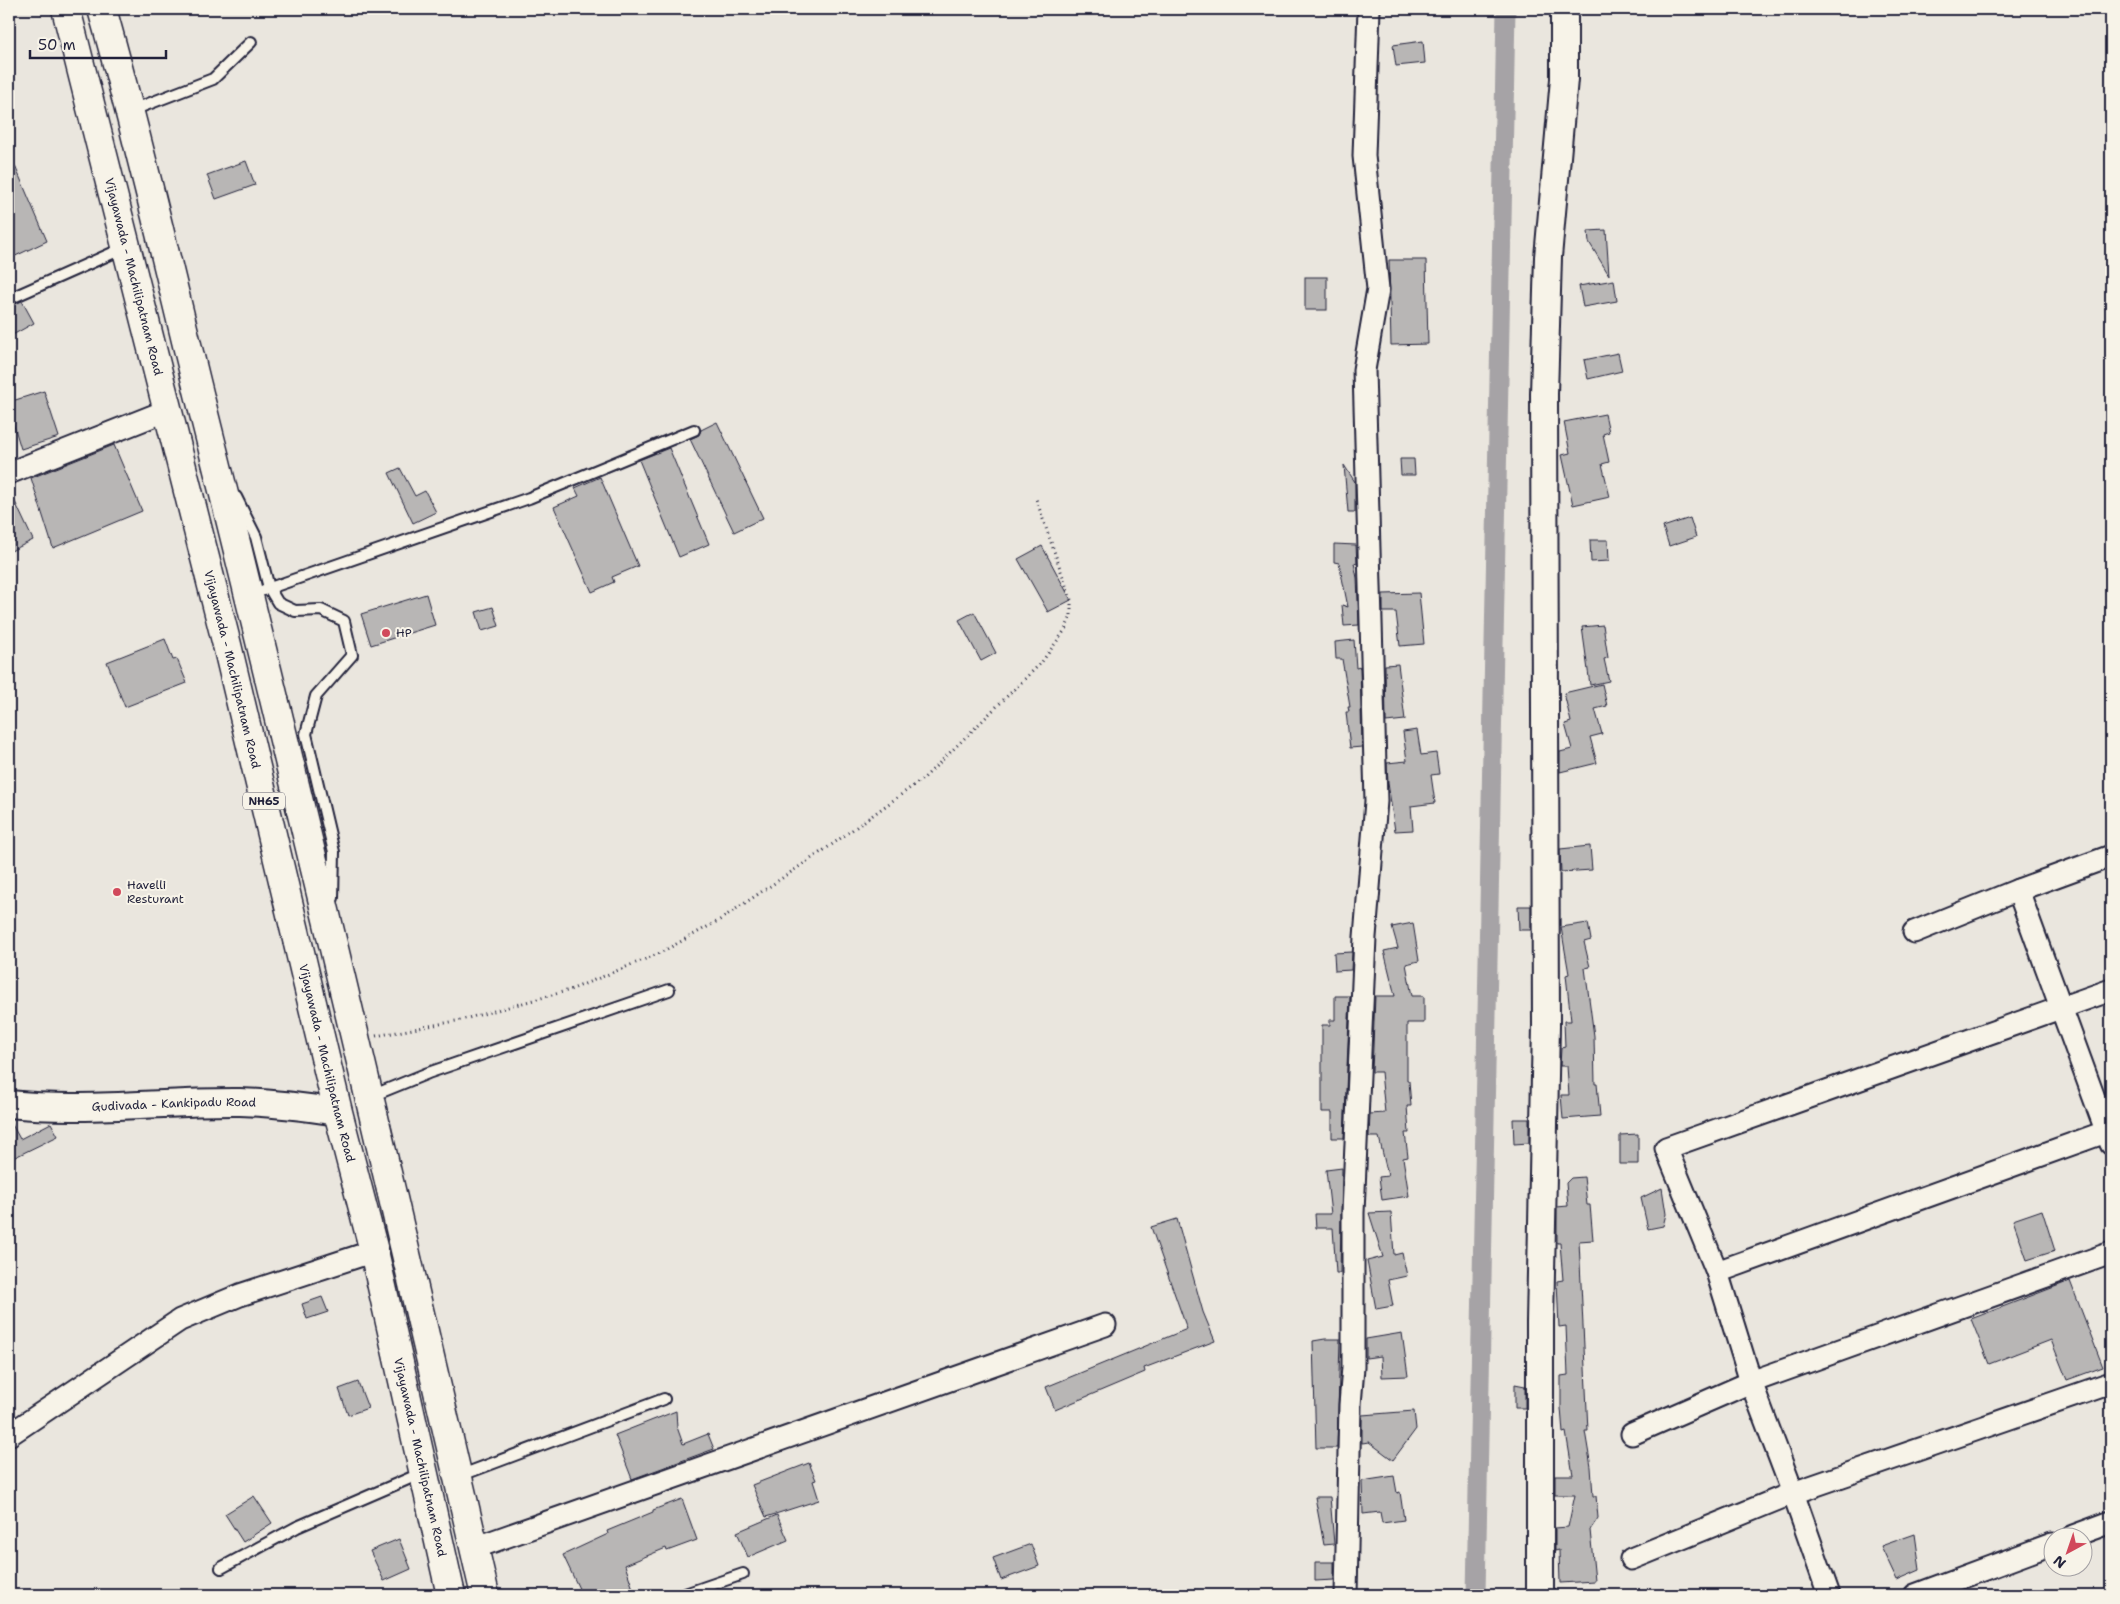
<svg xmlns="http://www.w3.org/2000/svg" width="2120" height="1604" font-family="'Shantell Sans',sans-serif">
<rect width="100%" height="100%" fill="#eae6de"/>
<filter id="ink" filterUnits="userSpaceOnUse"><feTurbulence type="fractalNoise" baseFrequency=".02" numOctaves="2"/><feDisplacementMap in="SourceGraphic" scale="10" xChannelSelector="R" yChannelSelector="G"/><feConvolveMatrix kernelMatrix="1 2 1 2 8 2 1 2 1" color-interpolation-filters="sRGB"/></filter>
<g filter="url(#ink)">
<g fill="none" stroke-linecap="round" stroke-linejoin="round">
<polyline stroke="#a6a3a6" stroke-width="19" points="1476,1595 1506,9"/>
</g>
<g fill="#b8b6b5" stroke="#22223b">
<polygon points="1423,41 1425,63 1396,66 1393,45"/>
<polygon points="9,152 47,241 9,259"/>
<polygon points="246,161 255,185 216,199 207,175"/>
<polygon points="1606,230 1609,275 1589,242 1588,231"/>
<polygon points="1389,260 1426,260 1428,344 1391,345"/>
<rect x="1305" y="277" width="22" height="33"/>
<polygon points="1614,280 1617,301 1583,307 1579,286"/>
<polygon points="22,301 34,323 9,337 9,307"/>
<polygon points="1618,353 1622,371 1588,379 1584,360"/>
<polygon points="44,391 59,437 21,449 9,409 9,402"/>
<polygon points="1605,414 1609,432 1603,434 1609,462 1602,464 1610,497 1573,505 1562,455 1570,453 1564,422"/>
<polygon points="717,422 763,518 734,532 690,439 699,435 701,430"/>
<polygon points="114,445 142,511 53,548 31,478"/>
<polygon points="669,448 709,544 679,557 639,460"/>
<polygon points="1400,459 1414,459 1415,475 1401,475"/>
<polygon points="1344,465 1355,482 1355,512 1348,512"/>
<polygon points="400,468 415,496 425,491 436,512 413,523 389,473"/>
<polygon points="600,477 638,566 612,577 614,582 592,592 554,507 579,496 575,488"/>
<polygon points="9,489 33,540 9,552"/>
<polygon points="1690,518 1696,537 1669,546 1663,527"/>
<polygon points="1590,540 1608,540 1609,561 1591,562"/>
<polygon points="1334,544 1356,545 1357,564 1354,563 1357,578 1359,625 1344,626 1342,605 1348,607 1339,563 1334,562"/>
<polygon points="1042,546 1071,600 1048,612 1018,559"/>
<polygon points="1419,593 1424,644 1400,646 1396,612 1383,612 1383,594"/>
<polygon points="426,594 435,625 371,645 361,614"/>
<polygon points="493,607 499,626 482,631 476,612"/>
<polygon points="974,612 996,653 981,661 959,620"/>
<polygon points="1603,625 1608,658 1604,659 1609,681 1590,685 1582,627"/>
<polygon points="165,639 173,660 177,659 187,683 125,707 107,662"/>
<polygon points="1354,640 1356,668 1360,667 1362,747 1350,748 1346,712 1349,712 1348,707 1350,707 1342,659 1336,659 1335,642"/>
<polygon points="1398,664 1405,720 1386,722 1385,665"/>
<polygon points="1602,684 1607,706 1595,709 1602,734 1590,737 1597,763 1560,772 1560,752 1572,749 1565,724 1571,722 1564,693"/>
<polygon points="1417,730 1421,755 1436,753 1439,774 1431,775 1435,803 1411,806 1413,830 1395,831 1388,783 1387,763 1407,761 1403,732"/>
<polygon points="1590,846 1592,870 1561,872 1560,849"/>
<polygon points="1518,906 1531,906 1531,930 1519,930"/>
<polygon points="1413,923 1419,961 1406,964 1412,996 1424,996 1424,1023 1407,1023 1407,1081 1409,1081 1411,1106 1407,1106 1409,1133 1405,1133 1408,1157 1403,1158 1409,1196 1382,1200 1379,1177 1388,1176 1379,1137 1369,1137 1370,1114 1385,1113 1381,1072 1372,1072 1375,996 1395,996 1384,951 1398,948 1392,927"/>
<polygon points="1588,923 1591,940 1584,942 1590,967 1585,968 1594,1036 1595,1084 1597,1084 1600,1116 1563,1119 1561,1095 1569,1095 1567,1066 1560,1066 1561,1048 1565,1047 1564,1021 1571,1021 1566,975 1569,974 1561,927"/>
<polygon points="1352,952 1351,970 1335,971 1334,953"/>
<polygon points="1335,996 1350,996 1344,1138 1332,1138 1332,1112 1322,1112 1322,1025 1330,1025 1330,1020 1335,1020"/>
<polygon points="9,1119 20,1139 51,1123 58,1136 9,1160"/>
<polygon points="1513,1119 1529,1119 1529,1143 1514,1144"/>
<polygon points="1638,1134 1638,1164 1620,1164 1620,1135"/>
<polygon points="1342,1168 1340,1273 1336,1273 1333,1228 1316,1228 1315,1214 1331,1214 1326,1170"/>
<polygon points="1584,1177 1587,1205 1590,1205 1593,1240 1579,1241 1588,1431 1585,1431 1591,1467 1593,1496 1596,1496 1598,1518 1590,1530 1595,1581 1560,1583 1559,1550 1555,1551 1555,1528 1568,1527 1575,1495 1555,1495 1555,1475 1573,1475 1566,1432 1563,1433 1561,1408 1561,1376 1568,1375 1566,1326 1559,1327 1557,1281 1563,1280 1560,1243 1557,1243 1557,1207 1568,1206 1566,1183 1571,1178"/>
<polygon points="1662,1188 1666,1214 1663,1226 1648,1229 1641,1198"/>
<polygon points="2042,1210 2055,1251 2027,1260 2013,1220"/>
<polygon points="1391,1212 1394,1255 1402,1253 1407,1276 1388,1280 1393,1306 1376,1309 1367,1261 1383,1257 1369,1213"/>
<polygon points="1177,1219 1203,1312 1215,1341 1144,1368 1145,1372 1055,1410 1046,1387 1187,1329 1151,1227"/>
<polygon points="2070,1281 2103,1367 2067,1380 2051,1340 1989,1364 1971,1319"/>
<polygon points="322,1297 328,1312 307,1319 302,1304"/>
<polygon points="1402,1333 1408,1376 1382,1377 1381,1356 1366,1358 1366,1339"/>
<polygon points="1325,1339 1340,1339 1337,1448 1316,1448 1313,1341"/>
<polygon points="358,1382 368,1408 348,1415 339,1389"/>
<polygon points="1515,1384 1525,1386 1525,1408 1515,1408"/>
<polygon points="676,1411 677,1427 683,1444 708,1434 714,1449 632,1479 615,1435"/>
<polygon points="1414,1411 1416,1429 1393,1460 1369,1442 1362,1443 1362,1415"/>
<polygon points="809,1463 816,1480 813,1481 819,1500 766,1517 752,1485"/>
<polygon points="1394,1476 1397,1493 1400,1492 1404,1520 1382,1523 1380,1512 1363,1514 1362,1481"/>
<polygon points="254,1496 272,1523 243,1542 225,1514"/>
<polygon points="1315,1497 1330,1497 1334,1544 1324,1545"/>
<polygon points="682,1499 697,1540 667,1551 666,1548 625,1565 635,1595 582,1595 563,1555 608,1534 607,1531 653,1512 653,1510"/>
<polygon points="777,1515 788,1540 748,1557 737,1532"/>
<polygon points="1915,1534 1920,1570 1897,1580 1881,1546"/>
<polygon points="399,1539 411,1569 384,1581 370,1551"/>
<polygon points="1031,1544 1039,1566 1001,1580 993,1558"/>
<polygon points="1315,1562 1334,1562 1334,1580 1315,1581"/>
</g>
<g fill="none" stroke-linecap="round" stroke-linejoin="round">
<g stroke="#22223b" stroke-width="14">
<g id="service">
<polyline points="130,111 213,79 251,42"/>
<polyline points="9,299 124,248"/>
<polyline points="236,497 256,537 269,588 278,603 295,611 321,610 344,621 352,655 316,696 306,734 334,852 333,898"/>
<polyline points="264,590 529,498 694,430"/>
<polyline points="369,1097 428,1073 669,990"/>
<polyline points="459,1476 664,1399"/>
<polyline points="221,1568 297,1527 422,1473"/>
<polyline points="682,1595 743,1574"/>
</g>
</g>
<g stroke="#22223b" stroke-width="25">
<g id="minor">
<polyline points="9,473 168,410"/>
<polyline points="1914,932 2018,890"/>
<polyline points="2111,1144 2018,890 2111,856"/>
<polyline points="1717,1272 1666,1148 2111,990"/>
<polyline points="1632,1434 1751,1382 2111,1253"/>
<polyline points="9,1435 180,1320 240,1295 374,1251"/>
<polyline points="2073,1536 2111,1522"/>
<polyline points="474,1548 1105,1325"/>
<polyline points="1631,1559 1793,1493 2111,1383"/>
<polyline points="1346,1595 1350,1405 1353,1367 1353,1213 1365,937 1376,801 1364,370 1378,289 1364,156 1369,9"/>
<polyline points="1829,1595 1793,1493 1751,1382 1717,1272 2111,1130"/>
<polyline points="1915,1595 2052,1544"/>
</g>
</g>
<g stroke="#22223b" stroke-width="30">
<g id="tertiary">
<path id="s1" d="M9,1104C86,1112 163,1101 240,1102C273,1103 305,1107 338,1112"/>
<polyline points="1540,1595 1540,1322 1546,1026 1544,394 1548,257 1564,79 1564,9"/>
</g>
</g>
<g stroke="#22223b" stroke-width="31">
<g id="trunk">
<path id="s2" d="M66,9L227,645L338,1112L374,1251L451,1595"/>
<path d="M102,9C143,153 175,300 212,446C307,828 397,1212 485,1595"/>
</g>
</g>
<polyline stroke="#22223b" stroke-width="3" stroke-dasharray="1 4" stroke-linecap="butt" points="376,1036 461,1020 570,990 660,953 718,921 830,846 924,778 1041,663 1065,630 1071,616 1071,600 1036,499"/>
<use href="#service" stroke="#f7f3e8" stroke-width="10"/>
<use href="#minor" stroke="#f7f3e8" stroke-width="21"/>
<use href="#tertiary" stroke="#f7f3e8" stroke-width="26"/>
<use href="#trunk" stroke="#f7f3e8" stroke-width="28"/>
</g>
</g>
<g fill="#d1495b" stroke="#f7f3e8" stroke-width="2">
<circle cx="386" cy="633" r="5"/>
<circle cx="117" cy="892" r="5"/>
</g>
<g text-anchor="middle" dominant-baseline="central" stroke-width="4" stroke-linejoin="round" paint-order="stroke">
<rect fill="#f7f3e8" stroke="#62616f" stroke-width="1" x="243" y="792.5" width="42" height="17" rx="4"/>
<g font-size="11" font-weight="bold" fill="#22223b">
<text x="264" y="801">NH65</text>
</g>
<g font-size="12" fill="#22223b" stroke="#f7f3e8">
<text stroke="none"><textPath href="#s2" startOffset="276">Vijayawada - Machilipatnam Road</textPath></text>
<text stroke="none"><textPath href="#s2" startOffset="681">Vijayawada - Machilipatnam Road</textPath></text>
<text stroke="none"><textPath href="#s2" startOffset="1086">Vijayawada - Machilipatnam Road</textPath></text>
<text stroke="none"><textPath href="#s1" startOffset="165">Gudivada - Kankipadu Road</textPath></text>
<text stroke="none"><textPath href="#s2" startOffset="1491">Vijayawada - Machilipatnam Road</textPath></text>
</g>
<g font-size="12" fill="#22223b" stroke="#f7f3e8" text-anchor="start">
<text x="396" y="633">HP</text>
<text x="127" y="885">Havelli<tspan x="127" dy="14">Resturant</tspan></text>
</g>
</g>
<rect width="2120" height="1604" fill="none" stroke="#f7f3e8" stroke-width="30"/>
<rect x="15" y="15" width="2090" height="1574" fill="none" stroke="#22223b" stroke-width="2" filter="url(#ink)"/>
<g transform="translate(2068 1552) rotate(220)"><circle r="24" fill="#f7f3e8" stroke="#a29fa3"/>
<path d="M0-4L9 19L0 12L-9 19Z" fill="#d1495b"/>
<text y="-8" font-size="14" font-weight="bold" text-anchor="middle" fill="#22223b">N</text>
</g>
<path d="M30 50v8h136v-8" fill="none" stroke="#22223b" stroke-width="2.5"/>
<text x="38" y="50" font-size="15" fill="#22223b" stroke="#f7f3e8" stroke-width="4" paint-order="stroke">50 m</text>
</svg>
